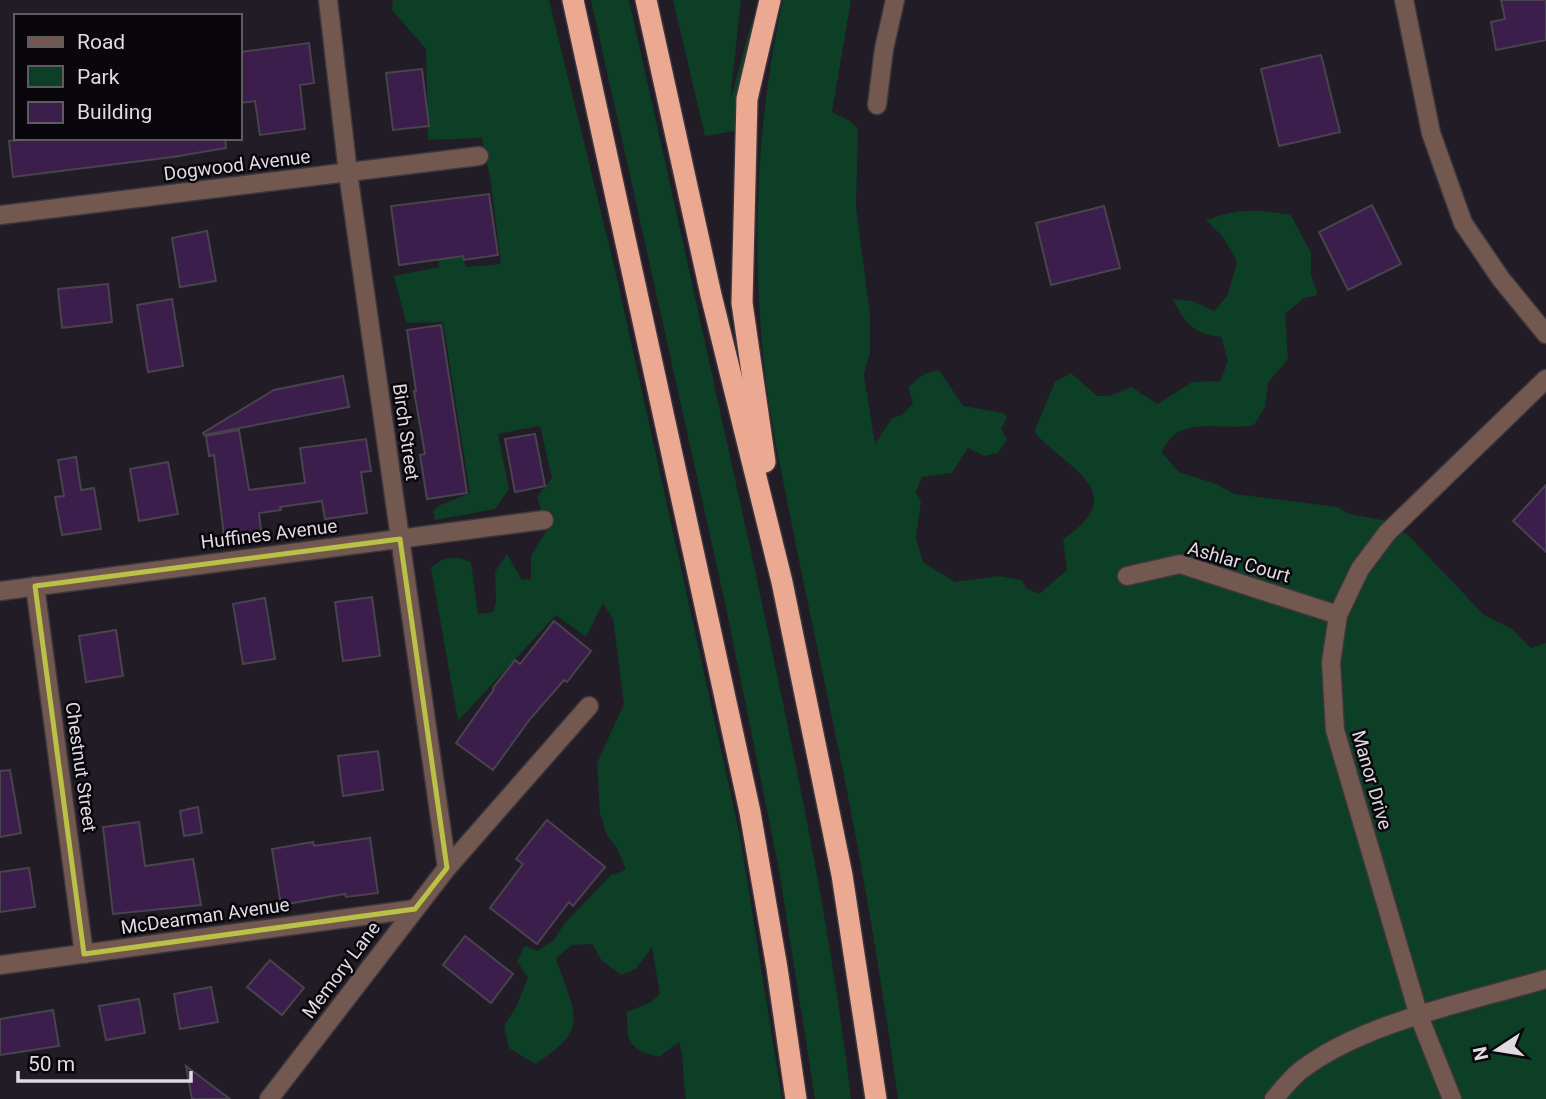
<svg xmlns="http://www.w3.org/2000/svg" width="1546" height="1099" font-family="Roboto,sans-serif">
<rect width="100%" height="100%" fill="#211c25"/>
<g fill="#0d3e26">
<path d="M393,0H549L615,269L740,836L782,1099H686C682,1079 685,1060 679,1042L659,1057C628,1049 627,1042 627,1012L651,1002L660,994L652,947L636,969L621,975L602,961L592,944L572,945L556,958C574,1015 592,1028 535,1064L509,1048L504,1026L516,1007L528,978L517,961L525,945L537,951L554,940L564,924L611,875L626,870L617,848L607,836L600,813L597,763L624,704L613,619L603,603L586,637L556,615L458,721L431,568C443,556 455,555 471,562L478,614L493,612L496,602L495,572L507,554L522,580L531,579V555L547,530L537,497L552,478L540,426L498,434L509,489L495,509L435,520L433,511L438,506L470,493L443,322L406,323L394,276L439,267L437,215L448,214L466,267L501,264L491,183L482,138L428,140L426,49L392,10Z"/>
<path d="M591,0H629C671,187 712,374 753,561C791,740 830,918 851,1099H815L779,870L727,612Z"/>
<polygon points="673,0 741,0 730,101 753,17 735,131 705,136"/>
<path d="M783,0H851L832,112L850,121L858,129L856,208L870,314V352L864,375L875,444L892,418L902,415L913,403L908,387L924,374L939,370L963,406L1004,413L1007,418L1001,429L1007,439L998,453L984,456L968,448L952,473L922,477L916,492L921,502L916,538L923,562L955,582L998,576L1022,580L1026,588L1039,594L1067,570L1063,539C1133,492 1068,470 1034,432L1055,382L1071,373L1097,396H1110L1131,387L1158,404L1192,382L1220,381L1228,361L1221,337C1193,333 1185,324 1173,299L1193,301L1214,311L1227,296L1237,262L1223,237L1206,220C1239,208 1257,209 1291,215L1311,253V275L1318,295L1304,298L1285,314L1288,359L1268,383L1265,407L1254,425C1220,432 1176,413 1162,453L1179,472L1216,484L1235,494L1338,507L1349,514L1388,521L1409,536L1484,615L1512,629L1531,648L1546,643V1099H898C885,1005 870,911 852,817C832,713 808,609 788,505C779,461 770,417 765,373C751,248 756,122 783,0Z"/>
</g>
<g fill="#3b1e4c" stroke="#49434e" stroke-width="2">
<polygon points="1501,0 1546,0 1546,40 1496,50 1491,22 1505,19"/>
<polygon points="309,43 314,83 300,85 305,129 260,135 255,101 240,103 240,52"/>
<polygon points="1321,55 1340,132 1279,146 1261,69"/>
<polygon points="422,69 429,126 393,130 386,73"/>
<polygon points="38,138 225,138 226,148 173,157 13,177 9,141"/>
<polygon points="489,194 498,255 464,260 463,256 399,265 391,206"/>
<polygon points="1372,205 1401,264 1348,290 1319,232"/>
<polygon points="1104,206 1120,268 1051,285 1036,223"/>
<polygon points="207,231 216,281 180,287 172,238"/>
<polygon points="108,284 112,322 62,328 58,289"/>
<polygon points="172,299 183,366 148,372 137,305"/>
<polygon points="441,325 467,493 427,499 420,455 425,454 414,391 416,391 407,330"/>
<polygon points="343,376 349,407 204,435 203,433 274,390"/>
<polygon points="239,430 249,490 305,483 300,448 366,439 371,471 361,472 367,513 325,519 322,501 280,507 281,510 259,513 261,531 224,536 214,455 209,456 206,436"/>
<polygon points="535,434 545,486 515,492 505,439"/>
<polygon points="76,457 81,490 94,488 101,529 62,535 55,497 64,496 58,460"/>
<polygon points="168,462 178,514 139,521 130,469"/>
<polygon points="1546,485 1546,552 1513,521"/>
<polygon points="372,597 380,656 343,661 335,602"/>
<polygon points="265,598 275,659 243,664 233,604"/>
<polygon points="554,621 591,651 567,682 564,680 530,719 493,770 456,743 494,689 493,688 515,660 520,664"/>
<polygon points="116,630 123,676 86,682 79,636"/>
<polygon points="378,751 383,790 343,796 338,756"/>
<polygon points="10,770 21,833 0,837 0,771"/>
<polygon points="198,807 202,833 184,836 180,811"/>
<polygon points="547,820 605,867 573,906 569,902 537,944 490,908 523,864 516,859"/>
<polygon points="139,822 145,866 193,859 201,905 113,914 103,827"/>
<polygon points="370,838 378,893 346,897 345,894 281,905 272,849 313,842 314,846"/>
<polygon points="29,868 35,907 0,912 0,872"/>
<polygon points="465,936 513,974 491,1003 443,965"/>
<polygon points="270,960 304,988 282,1015 247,987"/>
<polygon points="211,987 218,1022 180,1029 174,994"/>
<polygon points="139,999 145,1033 106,1040 99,1006"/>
<polygon points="53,1010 59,1046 0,1055 0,1019"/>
<polygon points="186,1066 230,1099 192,1099"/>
</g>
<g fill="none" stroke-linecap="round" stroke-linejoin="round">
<g stroke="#3c373f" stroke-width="21">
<g id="minor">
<polyline points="328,0 348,173 447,868"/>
<polyline points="1404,0 1431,133 1463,223 1501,279 1546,334"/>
<polyline points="877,105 884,49 895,0"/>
<polyline points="0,215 479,156"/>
<polyline points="1127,576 1180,564 1338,615"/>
<polyline points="35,586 84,954"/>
<polyline points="0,591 544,520"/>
<polyline points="0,965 415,909"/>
<polyline points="269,1099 447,868 589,706"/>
<path d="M1274,1099C1282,1090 1290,1079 1300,1071C1363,1022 1469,1002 1546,979"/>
<polyline points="1452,1099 1419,1016 1335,730 1331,663 1338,615 1360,569 1387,533 1546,379"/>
</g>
</g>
<g stroke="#3c373f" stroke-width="24">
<g id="highway">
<polyline points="573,0 750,812 777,968 796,1099"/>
<polyline points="646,0 711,295 782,582 842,875 876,1099"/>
<polyline points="765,462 742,303 747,99 770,0"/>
</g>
</g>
<use href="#minor" stroke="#73584f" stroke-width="18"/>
<use href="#highway" stroke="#eba992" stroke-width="21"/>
</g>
<path fill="none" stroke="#b9c146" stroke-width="5" stroke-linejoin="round" d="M400,539L447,868L415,909L84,954L35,586Z"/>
<g text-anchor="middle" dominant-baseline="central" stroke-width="5" stroke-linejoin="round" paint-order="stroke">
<g font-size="19" fill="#dfdbe1" stroke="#09070b">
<text transform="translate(237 165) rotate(-7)">Dogwood Avenue</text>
<text transform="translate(406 432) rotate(82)">Birch Street</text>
<text transform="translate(269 534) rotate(-7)">Huffines Avenue</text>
<text transform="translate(1239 562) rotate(16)">Ashlar Court</text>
<text transform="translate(81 767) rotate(82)">Chestnut Street</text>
<text transform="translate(1372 780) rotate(74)">Manor Drive</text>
<text transform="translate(205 916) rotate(-8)">McDearman Avenue</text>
<text transform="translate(341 970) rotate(-53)">Memory Lane</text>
</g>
</g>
<rect x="14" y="14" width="228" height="126" fill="#09070b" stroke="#5f5c61" stroke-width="2"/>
<rect x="28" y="37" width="35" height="10" fill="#73584f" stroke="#5f5c61" stroke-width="2"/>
<text x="77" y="49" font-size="21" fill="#dfdbe1">Road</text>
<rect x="28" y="66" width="35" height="21" fill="#0d3e26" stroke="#5f5c61" stroke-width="2"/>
<text x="77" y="84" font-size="21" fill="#dfdbe1">Park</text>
<rect x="28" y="102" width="35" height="21" fill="#3b1e4c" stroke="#5f5c61" stroke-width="2"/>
<text x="77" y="119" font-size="21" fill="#dfdbe1">Building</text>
<g transform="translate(1497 1050) rotate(258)" stroke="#09070b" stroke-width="5" paint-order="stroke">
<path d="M0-5L12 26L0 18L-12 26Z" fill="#dfdbe1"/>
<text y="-10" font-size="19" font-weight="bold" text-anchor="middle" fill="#dfdbe1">N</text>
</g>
<path d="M18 1071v10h173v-10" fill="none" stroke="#dfdbe1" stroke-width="3.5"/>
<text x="28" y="1071" font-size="21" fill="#dfdbe1" stroke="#09070b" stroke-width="5" paint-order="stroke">50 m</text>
</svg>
